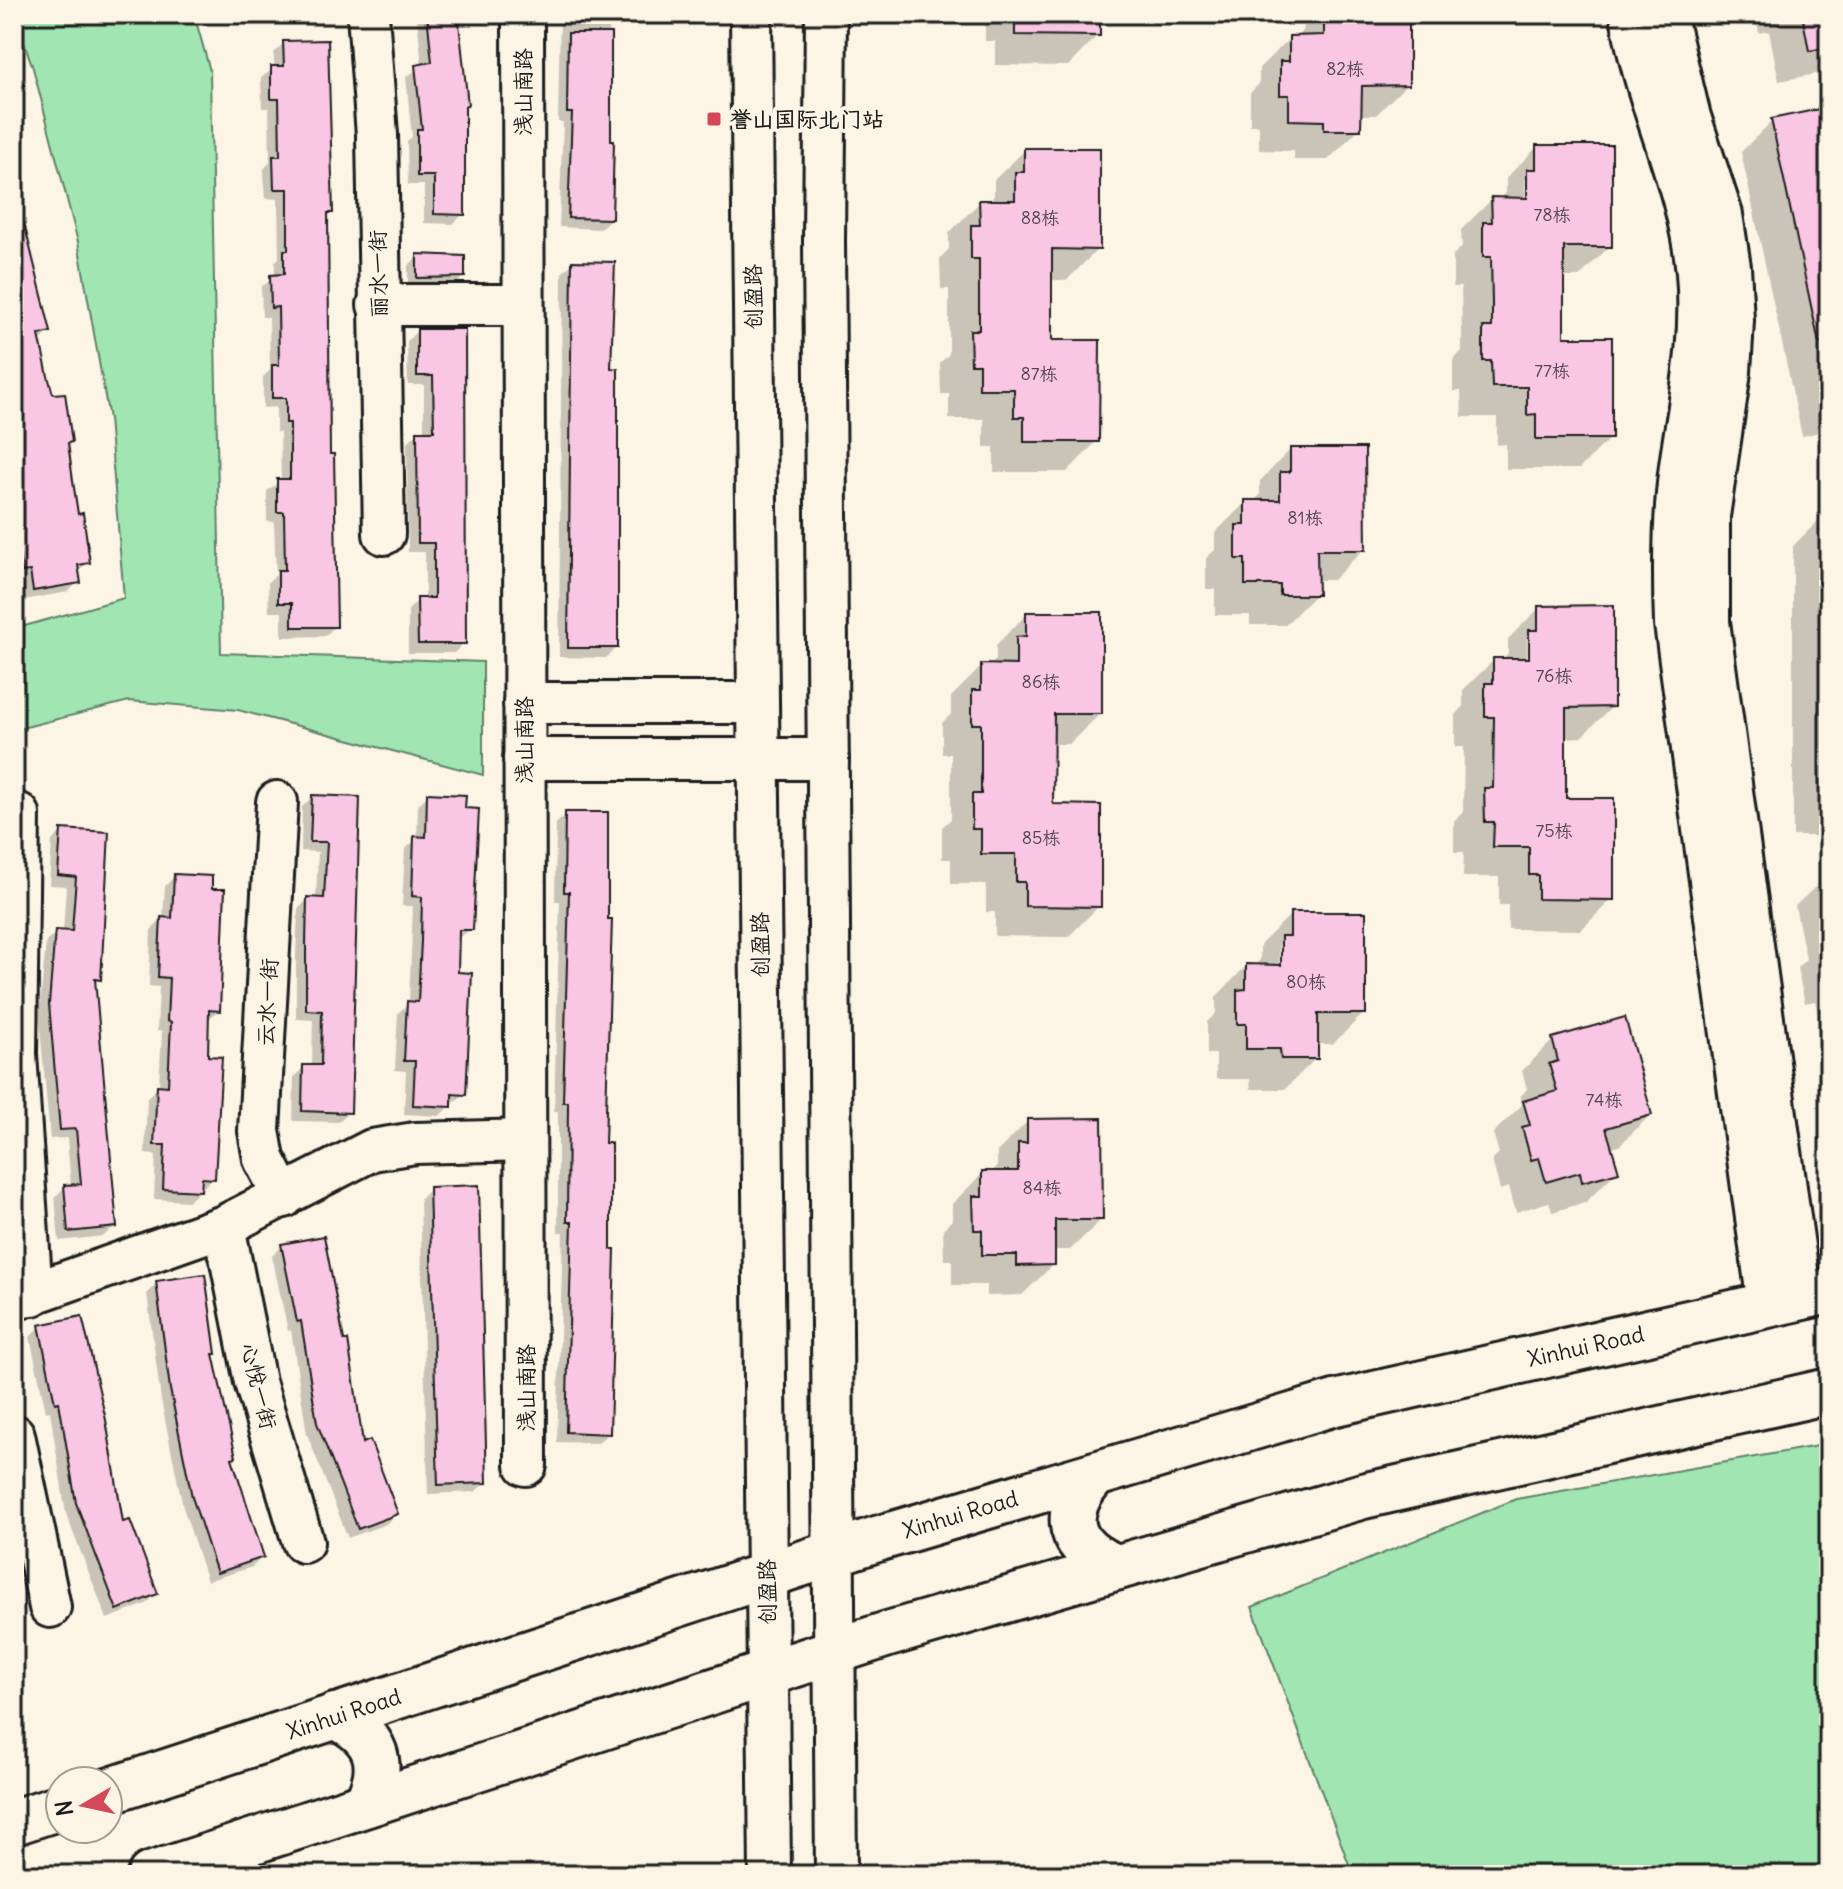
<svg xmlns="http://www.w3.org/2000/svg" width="1843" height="1889" font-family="Delius,'LXGW WenKai TC',sans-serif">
<rect width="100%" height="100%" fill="#fcf5e5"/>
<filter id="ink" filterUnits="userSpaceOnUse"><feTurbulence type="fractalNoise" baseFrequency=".0125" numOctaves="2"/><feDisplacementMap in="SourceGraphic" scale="16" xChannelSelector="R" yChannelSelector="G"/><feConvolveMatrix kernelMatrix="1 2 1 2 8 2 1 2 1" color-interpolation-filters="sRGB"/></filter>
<g filter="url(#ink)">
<g fill="#a1e6b2" stroke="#5e8167" stroke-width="2">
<polygon points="14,14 194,14 210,71 221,653 483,662 483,775 238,710 129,701 14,730 14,629 124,598 109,419 78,242 33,68"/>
<polygon points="1829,1444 1829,1875 1353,1875 1252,1607 1516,1499"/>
</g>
<g fill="#0003" fill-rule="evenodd">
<polygon points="399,14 457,14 463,108 463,214 453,224 424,223 424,185 408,185 407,141 412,137 406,77 422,66 417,17 400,19"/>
<polygon points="560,14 609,14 610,219 600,229 559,227 563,122 558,122"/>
<polygon points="985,14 1099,14 1098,35 1068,66 995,65 995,41 985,41"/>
<polygon points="1306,14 1407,14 1407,84 1376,115 1359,115 1359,129 1328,160 1294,160 1294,151 1259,150 1259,125 1250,125 1250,93 1259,84 1259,68 1290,38 1297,37 1303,31"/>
<polygon points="1755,14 1829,14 1829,60 1816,74 1779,81 1769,31 1759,33"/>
<polygon points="284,43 331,212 326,217 329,456 335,626 325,636 282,637 282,612 269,612 268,582 276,575 274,522 267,521 267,491 281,481 280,432 276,432 276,407 263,408 263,377 270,370 269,317 262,317 261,287 275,277 275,262 279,258 278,199 265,198 264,169 270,162 269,108 262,108 261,78 274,68 274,53"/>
<polygon points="1829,115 1829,430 1802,436 1741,152 1772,121"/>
<path d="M1537,147L1610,246L1579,277H1562V339L1610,438L1579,469H1506V444L1497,445V417H1462L1461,391H1453V360L1462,351V334L1461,287H1453V255L1462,247L1461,230L1492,199H1500L1506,193V178ZM1529,173V208H1525V177Z"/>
<polygon points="1025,150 1098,249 1067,280 1050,280 1050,342 1097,441 1067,472 994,472 994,447 984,447 984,419 949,419 949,394 941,394 940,363 949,354 949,289 941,289 940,258 949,249 949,233 980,202 988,202 994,196 994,180"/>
<polygon points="15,166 29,253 49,332 39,342 51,397 70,442 66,446 71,481 88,562 77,573 78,582 68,592 23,600 21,580 14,581"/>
<polygon points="418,256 463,277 453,287 408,287 408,266"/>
<polygon points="573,263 609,370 616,648 606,658 559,657 562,273"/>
<polygon points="417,331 463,331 464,643 454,653 408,653 408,610 418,600 425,600 425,552 408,552 407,443 417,433 424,433 424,385 408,385 407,341"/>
<polygon points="1290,450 1364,549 1333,580 1316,580 1316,594 1285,625 1250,625 1250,615 1215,615 1215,589 1206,589 1206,558 1215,550 1215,533 1246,502 1253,502 1260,495 1260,481"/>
<polygon points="1824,515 1829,515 1829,836 1793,836 1793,546"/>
<path d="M1539,608L1612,707L1581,737L1564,738V800L1612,899L1581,930L1508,929V905H1499V877H1463L1464,852H1454V821L1463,812L1464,747H1455V716L1463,707V690L1494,660H1502L1508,653V639ZM1531,635V668H1527V639Z"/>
<polygon points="1027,614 1100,714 1069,744 1051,744 1051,806 1099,906 1068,937 995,936 995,912 986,912 986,884 951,884 951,859 942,859 942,827 951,819 951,754 942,754 942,723 951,714 951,697 982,666 989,666 996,660 996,645"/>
<polygon points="428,795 471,929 457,939 464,1094 439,1116 404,1114 406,1071 395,1070 398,1013 409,1003 413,906 402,906 405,849 417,839 418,805"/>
<polygon points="312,797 358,799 349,1112 338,1122 293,1121 294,1077 304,1067 312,1067 313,1020 296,1019 296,955 298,909 308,899 316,899 318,852 301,851 302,807"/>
<polygon points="566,814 603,1145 608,1433 598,1443 557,1442 563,1232 558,1232 558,1111 554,1111 560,901 555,901 556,824"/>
<polygon points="62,831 107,834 99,979 94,984 114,1226 104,1236 59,1241 55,1197 65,1187 71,1186 67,1138 50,1139 39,1016 46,942 56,932 63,933 66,886 49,885 52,841"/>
<polygon points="1829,874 1829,1067 1815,1001 1805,1003 1797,968 1806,959 1795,906"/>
<polygon points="175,876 218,1010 207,1021 206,1058 213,1178 189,1201 154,1199 156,1155 145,1154 147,1097 159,1087 162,1031 157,1031 159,987 149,986 151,930 163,919 165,886"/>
<path d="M1291,914L1364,1013L1333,1044H1316V1058L1285,1089H1251L1250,1079H1216V1054H1207V1022L1216,1013V997L1246,966H1254L1260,960V945ZM1283,941V975H1279V945Z"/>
<polygon points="1553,1040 1650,1115 1619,1146 1610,1148 1617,1171 1586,1202 1552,1212 1549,1202 1516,1212 1509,1187 1500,1190 1492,1160 1499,1153 1493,1133 1522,1105 1520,1097 1527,1089 1522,1071"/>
<polygon points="1028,1121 1101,1220 1070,1250 1053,1250 1053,1265 1022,1295 987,1296 987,1285 952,1285 952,1260 944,1260 943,1229 952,1220 952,1204 983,1173 991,1173 997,1166 997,1152"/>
<polygon points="430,1189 485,1482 475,1492 428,1494 420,1199"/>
<polygon points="282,1246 362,1445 396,1514 386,1524 348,1538 307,1434 291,1330 288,1331 272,1256"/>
<polygon points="157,1283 214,1353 211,1356 231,1459 262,1557 252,1567 207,1581 183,1507 161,1400 147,1293"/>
<polygon points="40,1327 121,1525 156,1594 146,1604 107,1619 66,1514 50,1411 46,1412 30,1337"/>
<polygon points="14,1619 20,1636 14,1642"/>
</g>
<g fill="#f9c6e4" stroke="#1c1c1c" stroke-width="2">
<polygon points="427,14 458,14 468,105 465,106 465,215 434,214 434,176 417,176 417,129 422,129 415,65 432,62"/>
<polygon points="1015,14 1100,14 1100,36 1015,35"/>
<polygon points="1324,14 1409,14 1409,85 1362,86 1361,130 1324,130 1324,121 1289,120 1289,95 1280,95 1280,61 1289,61 1289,36 1324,35"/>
<polygon points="1802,14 1829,14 1829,47 1809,51"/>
<polygon points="568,33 611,33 611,140 614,140 612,219 568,218 572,113 567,113"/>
<polygon points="328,40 333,213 328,213 330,454 334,454 337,627 292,627 292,603 278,603 278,570 285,570 284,512 277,512 277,479 290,479 290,423 286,423 286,398 272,398 272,365 279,365 278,307 271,308 270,275 284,274 284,250 288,250 288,189 274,189 273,156 280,156 279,99 271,99 271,66 284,66 283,41"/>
<polygon points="1829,107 1829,342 1819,343 1771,119"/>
<polygon points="1536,145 1612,145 1612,247 1564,247 1564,337 1612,337 1612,439 1536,439 1536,414 1527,415 1527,387 1492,387 1491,361 1483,361 1483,327 1492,327 1492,302 1491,257 1483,257 1483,222 1492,222 1491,197 1527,198 1527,169 1536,169"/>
<polygon points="1024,148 1100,148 1100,250 1052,249 1052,340 1100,340 1099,442 1024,442 1024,417 1014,417 1014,389 979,389 979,364 971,364 970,330 979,330 979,259 971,259 971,225 980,225 979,200 1015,200 1015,172 1024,172"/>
<polygon points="24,223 51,332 39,335 48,376 53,394 65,393 72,442 68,443 73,481 78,514 83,513 90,563 78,565 81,583 33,591 30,571 22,572 14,523 22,522 14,463 14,224"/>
<polygon points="417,254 465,256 465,277 417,278"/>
<polygon points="572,261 615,262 611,368 618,369 618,648 568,648"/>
<polygon points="417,329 465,329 466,644 418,644 417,598 434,598 434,543 418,543 417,431 434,431 433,376 417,376"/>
<polygon points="1290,448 1365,448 1366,550 1317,550 1318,595 1280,595 1280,585 1245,585 1245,559 1236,559 1236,525 1245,525 1245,500 1280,500 1280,472 1290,472"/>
<polygon points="1614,605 1614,707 1566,708 1566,798 1614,798 1614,900 1538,899 1538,875 1529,875 1529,847 1493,847 1494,822 1485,822 1484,788 1493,788 1494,717 1485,717 1485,683 1493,683 1493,658 1529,658 1529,630 1538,630 1538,606"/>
<polygon points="1026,612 1102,612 1102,714 1054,714 1053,804 1101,805 1101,907 1025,906 1025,882 1016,882 1016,854 981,854 981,829 972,829 972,794 981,794 981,724 972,724 972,690 981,690 981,664 1016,665 1016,637 1026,636"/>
<polygon points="427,793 466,795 465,808 479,809 473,930 459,930 458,972 472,973 466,1095 452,1094 452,1107 413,1105 415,1061 404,1061 407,1001 418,1002 421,941 422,897 412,896 414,836 426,837"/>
<polygon points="312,795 360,797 351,1113 302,1111 303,1065 321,1065 322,1011 306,1010 306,944 307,897 324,898 327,842 310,842"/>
<polygon points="565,812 608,812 608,919 612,919 605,1143 611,1143 611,1249 615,1249 610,1434 566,1432 572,1222 567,1222 568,1102 563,1102 569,892 564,892"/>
<polygon points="61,829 109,832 101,980 95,979 117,1227 68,1232 64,1185 81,1184 76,1129 60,1130 49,1004 55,930 72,931 76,877 58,875"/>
<polygon points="174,874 212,876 212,889 225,889 220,1011 209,1010 208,1056 222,1057 215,1179 202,1178 201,1191 163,1189 165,1145 154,1145 157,1085 168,1086 171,1022 167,1021 169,978 158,977 161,917 172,918"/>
<polygon points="1290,912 1366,912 1366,1014 1318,1014 1318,1059 1281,1059 1280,1049 1246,1049 1246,1024 1237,1024 1237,990 1246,989 1246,964 1281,965 1281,936 1290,936"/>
<polygon points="1625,1017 1652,1115 1606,1128 1619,1172 1582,1182 1580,1172 1546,1182 1539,1158 1531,1160 1522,1127 1530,1125 1523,1101 1557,1091 1549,1064 1558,1061 1552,1038"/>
<polygon points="1102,1118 1103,1220 1055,1220 1055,1265 1017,1266 1017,1255 982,1255 982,1230 974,1230 973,1196 982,1196 982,1171 1018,1171 1018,1143 1027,1143 1027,1119"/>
<polygon points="479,1185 487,1483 438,1485 429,1187"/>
<polygon points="324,1236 344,1340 348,1340 363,1443 370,1440 398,1514 358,1529 317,1423 301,1321 297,1322 281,1244"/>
<polygon points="205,1274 216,1354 213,1354 236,1457 232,1458 264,1557 217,1573 192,1497 170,1389 156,1281"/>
<polygon points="82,1316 106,1420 123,1522 130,1520 158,1594 117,1610 76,1503 59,1402 55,1403 39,1325"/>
</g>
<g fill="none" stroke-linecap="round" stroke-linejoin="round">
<g stroke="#1c1c1c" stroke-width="46">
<g id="minor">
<polyline points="368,14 377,135 384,534"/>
<polyline points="523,14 526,1465"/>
<polyline points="751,14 770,1875"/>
<polyline points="826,14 824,240 836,1875"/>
<path d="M1631,14C1644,103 1689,183 1697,273C1703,340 1689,401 1680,466C1673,519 1673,571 1675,624L1768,1305"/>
<polyline points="1665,14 1690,117 1722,215 1730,267 1733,320 1730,372 1709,516 1709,622 1801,1298"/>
<polyline points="378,305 523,305"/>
<polyline points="524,703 757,703"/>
<polyline points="524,759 828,759"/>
<polyline points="277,802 259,1131 264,1159 284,1197"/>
<polyline points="19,814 16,1054 32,1295"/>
<polyline points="224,1226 255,1382 303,1542"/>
<polyline points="14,1300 224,1226 372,1150 415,1143 525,1140"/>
<polyline points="14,1435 50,1607"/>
</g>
</g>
<g stroke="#1c1c1c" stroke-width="50">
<g id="major">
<path d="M1096,1474C1058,1512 1067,1550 1118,1567"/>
<path d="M335,1716C377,1736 387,1763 366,1804"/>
<path id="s1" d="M108,1791L880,1538L1335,1403L1829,1291"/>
<polyline points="14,1822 60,1807"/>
<polyline points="150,1875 888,1634 1363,1496 1829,1391"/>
</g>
</g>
<use href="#minor" stroke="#fcf5e5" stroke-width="40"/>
<use href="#major" stroke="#fcf5e5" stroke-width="44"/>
</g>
</g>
<rect fill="#d1495b" stroke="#fcf5e5" stroke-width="3" x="706" y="111" width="16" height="16" rx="4"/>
<g text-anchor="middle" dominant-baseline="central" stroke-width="8" stroke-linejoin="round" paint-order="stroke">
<g font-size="18" fill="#53464e">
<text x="1345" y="68">82栋</text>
<text x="1552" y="214">78栋</text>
<text x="1040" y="217">88栋</text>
<text x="1552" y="370">77栋</text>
<text x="1039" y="373">87栋</text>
<text x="1305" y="517">81栋</text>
<text x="1554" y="675">76栋</text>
<text x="1041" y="681">86栋</text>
<text x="1554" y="830">75栋</text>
<text x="1041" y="837">85栋</text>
<text x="1306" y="981">80栋</text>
<text x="1604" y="1099">74栋</text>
<text x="1042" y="1187">84栋</text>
</g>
<g font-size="22" fill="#1c1c1c" stroke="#fcf5e5">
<text transform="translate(523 92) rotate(-90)">浅山南路</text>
<text transform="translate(378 274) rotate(-91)">丽水一街</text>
<text transform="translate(753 297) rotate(-91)">创盈路</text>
<text transform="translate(524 740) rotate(-90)">浅山南路</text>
<text transform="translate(760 945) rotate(-91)">创盈路</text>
<text transform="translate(267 1002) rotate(-87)">云水一街</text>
<text stroke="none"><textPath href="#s1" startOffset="1544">Xinhui Road</textPath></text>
<text transform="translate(259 1386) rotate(76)">心悦一街</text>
<text transform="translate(526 1388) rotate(-90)">浅山南路</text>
<text stroke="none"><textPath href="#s1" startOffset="896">Xinhui Road</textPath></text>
<text transform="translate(767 1592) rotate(-91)">创盈路</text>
<text stroke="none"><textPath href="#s1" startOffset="248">Xinhui Road</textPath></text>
</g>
<g font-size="22" font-weight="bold" fill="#1c1c1c" stroke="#fcf5e5" text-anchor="start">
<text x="730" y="119">誉山国际北门站</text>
</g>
</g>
<rect width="1843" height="1889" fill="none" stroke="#fcf5e5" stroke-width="48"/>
<rect x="24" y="24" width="1795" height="1841" fill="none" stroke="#1c1c1c" stroke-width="3" filter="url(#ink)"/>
<g transform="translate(84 1805) rotate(261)"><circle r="38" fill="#fcf5e5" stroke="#a29e95" stroke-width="2"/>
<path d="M0-6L14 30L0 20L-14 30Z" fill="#d1495b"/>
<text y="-12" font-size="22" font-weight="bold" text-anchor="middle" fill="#1c1c1c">N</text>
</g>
</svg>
